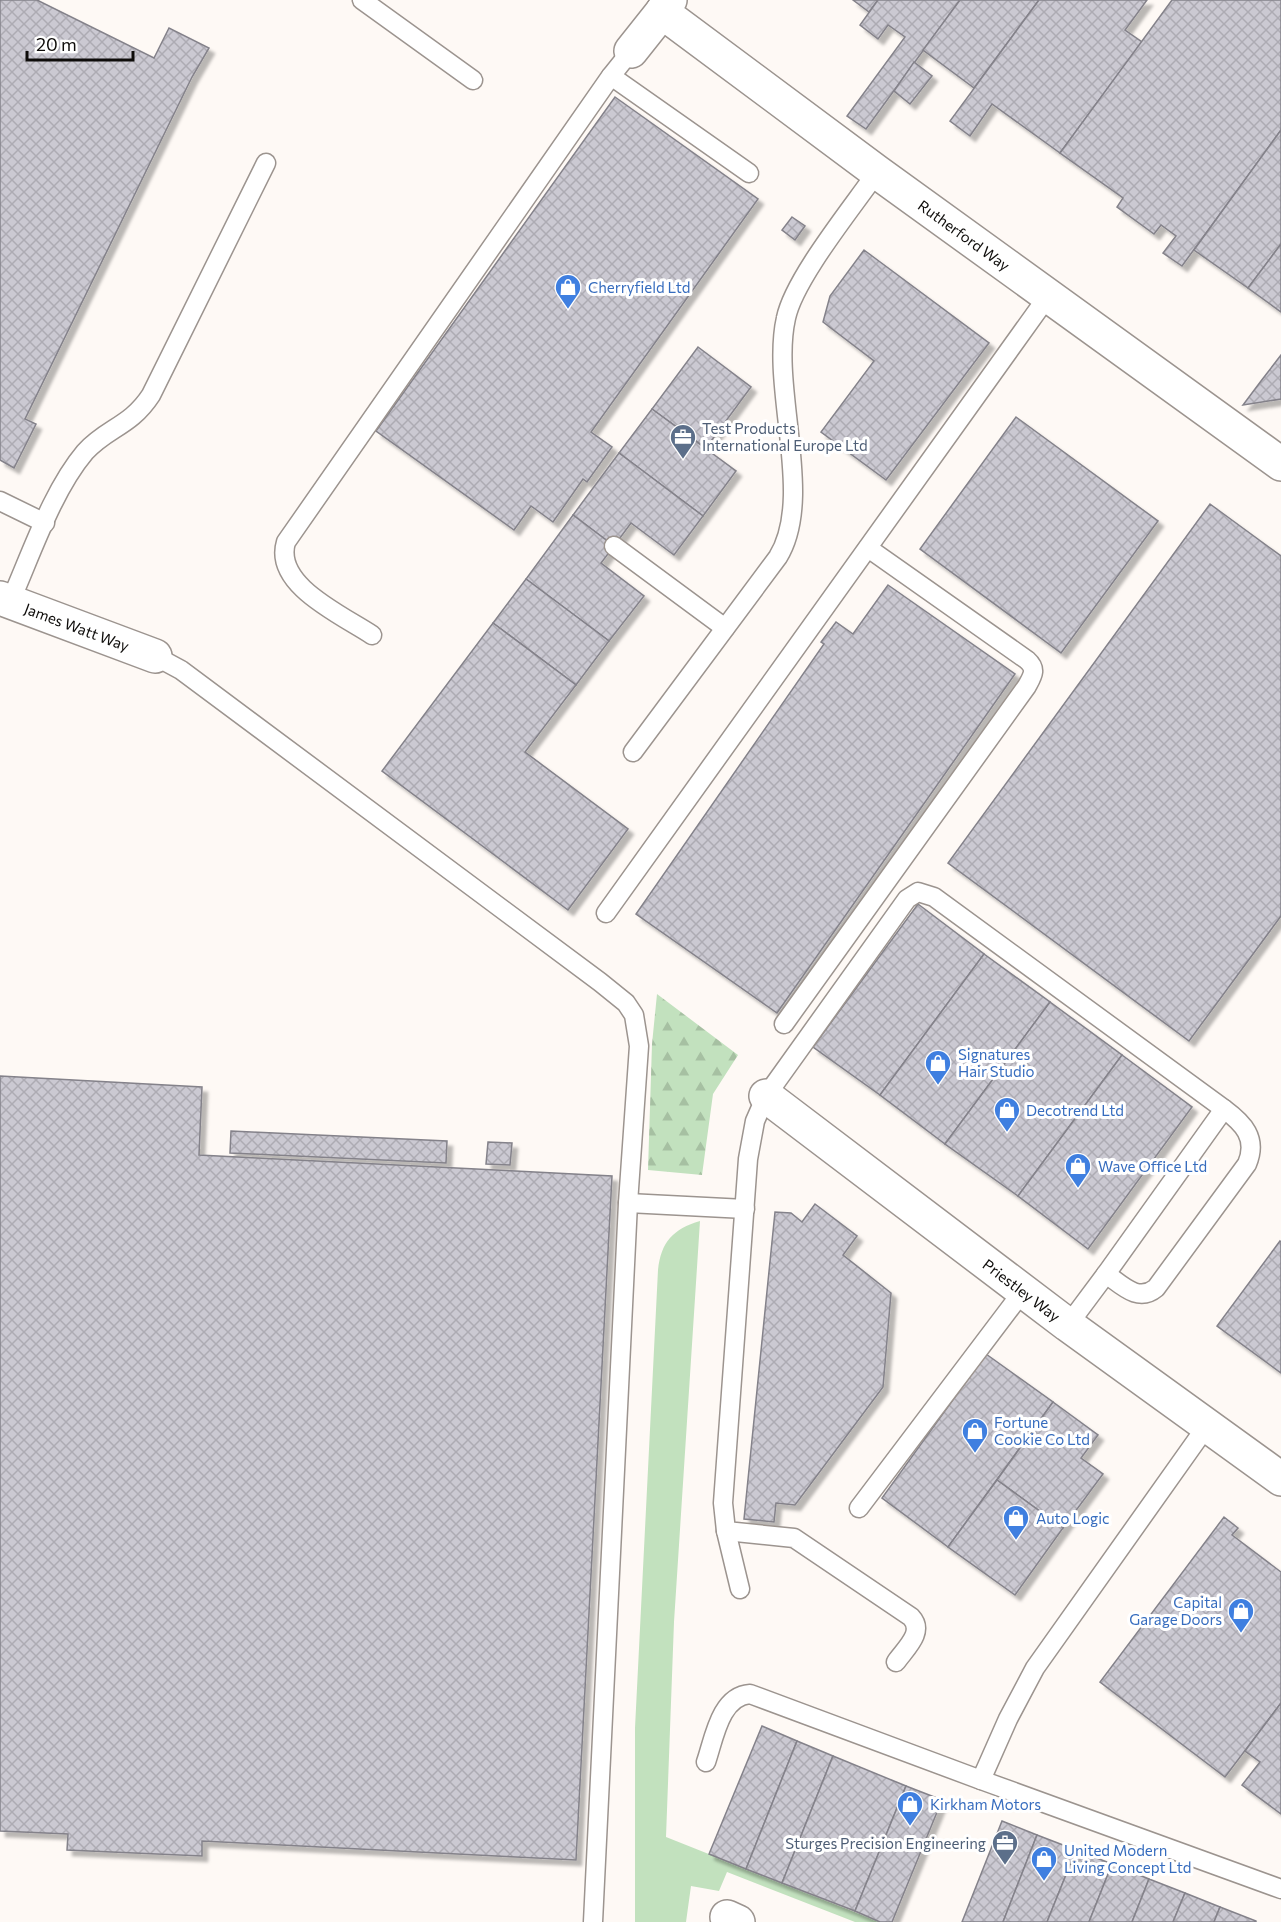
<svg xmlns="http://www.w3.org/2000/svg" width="1281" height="1922" font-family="Commissioner,sans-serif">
<defs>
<pattern id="forest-firs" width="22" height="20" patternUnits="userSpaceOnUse" patternTransform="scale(1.5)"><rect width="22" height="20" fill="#c2e1be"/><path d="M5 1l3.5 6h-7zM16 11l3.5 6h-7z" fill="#a6c0a2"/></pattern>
<pattern id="building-cross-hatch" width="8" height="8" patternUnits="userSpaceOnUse" patternTransform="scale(1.5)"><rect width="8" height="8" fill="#cbc9d2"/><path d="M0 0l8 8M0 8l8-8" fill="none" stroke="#adabb3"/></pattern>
<filter id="shadow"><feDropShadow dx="5.5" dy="5.5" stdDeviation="1.5" flood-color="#0004"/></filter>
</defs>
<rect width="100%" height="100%" fill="#fef9f5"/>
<path fill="#c2e1be" d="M700,1221L674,1622L666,1837L880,1922H855L727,1872L719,1891L691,1886L686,1922H635V1728L658,1270C661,1242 673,1229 700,1221Z"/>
<polygon fill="url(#forest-firs)" points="657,994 738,1055 713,1094 702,1175 648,1170 652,1044"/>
<g fill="url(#building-cross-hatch)" stroke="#84828a" stroke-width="1.5" filter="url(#shadow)">
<polygon points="0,0 37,0 154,58 169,28 209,48 192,77 25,419 36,424 14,468 0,460"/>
<polygon points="853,0 878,0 869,12"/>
<polygon points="878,0 960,0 866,129 847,116 905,37 888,25 878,39 860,25"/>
<polygon points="960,0 1039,0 974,88 923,50"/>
<polygon points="1039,0 1147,0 1125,30 1142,42 1060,153 992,104 970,136 950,121"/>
<polygon points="1172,0 1281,0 1281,130 1182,266 1163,253 1176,236 1161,225 1154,234 1117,207 1123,198 1060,153"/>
<polygon points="914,62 932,76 910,104 894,91"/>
<polygon points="615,97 758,199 591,432 612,447 587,482 583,479 553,522 531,506 514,530 376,431"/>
<polygon points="1281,130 1281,244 1248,288 1194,250"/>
<polygon points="792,217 805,226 795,240 782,230"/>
<polygon points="1281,244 1281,312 1248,288"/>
<polygon points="864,250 989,343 886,480 821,432 874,361 823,322 830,296"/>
<polygon points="698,347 751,387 706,448 652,409"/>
<polygon points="1281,355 1281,399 1243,405 1261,381"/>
<polygon points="652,409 736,471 703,516 619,453"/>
<polygon points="1016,417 1158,521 1061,653 920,549"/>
<polygon points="619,453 703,516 674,555 631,523 614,546 573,515"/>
<polygon points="1210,504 1281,556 1281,916 1189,1041 948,863"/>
<polygon points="573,515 614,546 601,563 644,596 609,641 526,579"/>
<polygon points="526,579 609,641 576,685 493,623"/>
<polygon points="888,585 1015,674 777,1013 636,914 824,644 821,642 836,622 853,634"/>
<polygon points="493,623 576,685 525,752 628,829 568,910 382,771"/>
<polygon points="918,904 984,954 880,1095 813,1047"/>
<polygon points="984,954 1050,1002 945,1144 880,1095"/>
<polygon points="1050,1002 1122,1055 1018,1196 945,1144"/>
<polygon points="1122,1055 1192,1107 1088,1249 1018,1196"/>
<polygon points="0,1076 202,1087 199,1155 612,1176 576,1860 202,1841 202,1856 67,1850 68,1834 0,1831"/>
<polygon points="231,1131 447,1141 446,1163 230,1153"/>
<polygon points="488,1142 512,1143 510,1165 486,1164"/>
<polygon points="815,1204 857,1236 843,1255 891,1293 883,1387 795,1505 776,1503 774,1522 744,1519 775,1212 791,1213 802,1222"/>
<polygon points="1280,1241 1281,1242 1281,1373 1217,1326"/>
<polygon points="986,1354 1053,1402 948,1547 882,1498"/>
<polygon points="1053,1402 1098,1435 1081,1458 1103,1474 1063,1528 997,1480"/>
<polygon points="997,1480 1063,1528 1015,1595 948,1547"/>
<polygon points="1224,1517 1238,1528 1232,1535 1281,1572 1281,1703 1225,1777 1100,1682"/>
<polygon points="1281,1703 1281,1814 1242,1785 1260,1762 1245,1751"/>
<polygon points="762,1726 797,1741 746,1869 709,1854"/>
<polygon points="797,1741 833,1756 782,1883 746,1869"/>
<polygon points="833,1756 906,1786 855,1911 782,1883"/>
<polygon points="906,1786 942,1800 892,1922 880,1922 855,1911"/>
<polygon points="1002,1821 1037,1835 1003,1922 962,1922"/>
<polygon points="1037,1835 1076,1850 1047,1922 1003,1922"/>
<polygon points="1076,1850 1112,1864 1089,1922 1047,1922"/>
<polygon points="1112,1864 1149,1879 1132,1922 1089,1922"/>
<polygon points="1149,1879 1185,1893 1173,1922 1132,1922"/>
<polygon points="1185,1893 1220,1907 1214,1922 1173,1922"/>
<polygon points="1220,1907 1256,1921 1256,1922 1214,1922"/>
</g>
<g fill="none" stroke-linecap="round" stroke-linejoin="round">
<g stroke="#9c948f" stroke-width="21">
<g id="service">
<polyline points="362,0 473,80"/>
<polyline points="631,51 611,76 749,173"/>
<polyline points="0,501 45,523"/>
<polyline points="614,546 725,628"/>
<path d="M10,602C31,555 52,491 85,452C108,427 130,427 151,395L266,163"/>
<path d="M372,635C342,615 273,585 286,542L611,76"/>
<polyline points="155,656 181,670 600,982 626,1003 634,1015 639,1046 628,1203 593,1922"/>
<path d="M633,752L778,557C815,497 770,388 786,318C794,279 852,208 877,172"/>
<polyline points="606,913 1048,296"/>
<path d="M784,1024L1027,686C1033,675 1037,669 1027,660L868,548"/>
<polyline points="628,1203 745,1209"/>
<polyline points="1106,1274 1224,1109"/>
<polyline points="859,1508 1023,1291"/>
<polyline points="726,1531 740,1589"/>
<path d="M896,1662C906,1648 925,1632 911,1617L794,1538L726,1531L723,1503L748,1159L755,1121L766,1096L907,899L918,892L934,897L1224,1109C1243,1123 1258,1138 1247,1164L1156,1288C1138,1303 1122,1285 1106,1274L1068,1325"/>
<path d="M706,1762C714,1739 720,1696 750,1694L981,1780L1008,1719L1035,1668L1206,1427"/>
<polyline points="981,1780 1281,1889"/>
</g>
</g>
<g stroke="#9c948f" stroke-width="36">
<g id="minor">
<path id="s1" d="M670,0L662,12L877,172L1281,464"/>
<polyline points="631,51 662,12"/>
<path id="s2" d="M0,598L155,656"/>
<path id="s3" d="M766,1096L1068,1325L1281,1479"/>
<polyline points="727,1917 738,1922"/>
</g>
</g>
<use href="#service" stroke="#fff" stroke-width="18"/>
<use href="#minor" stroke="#fff" stroke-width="33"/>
</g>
<defs>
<g id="shop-pin" transform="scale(1.35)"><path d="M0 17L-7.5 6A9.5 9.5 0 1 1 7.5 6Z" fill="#3f7fe0" stroke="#fff"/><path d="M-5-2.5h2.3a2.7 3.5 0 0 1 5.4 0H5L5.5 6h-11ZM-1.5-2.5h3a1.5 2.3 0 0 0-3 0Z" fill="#fff"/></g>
<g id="office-pin" transform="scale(1.35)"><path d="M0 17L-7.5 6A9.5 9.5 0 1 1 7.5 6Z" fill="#5c6f8a" stroke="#fff"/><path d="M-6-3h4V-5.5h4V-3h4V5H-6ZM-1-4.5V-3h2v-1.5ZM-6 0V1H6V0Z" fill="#fff"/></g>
</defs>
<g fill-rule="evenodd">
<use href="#shop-pin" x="568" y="287"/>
<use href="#office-pin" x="683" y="437"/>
<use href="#shop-pin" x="938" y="1063"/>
<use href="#shop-pin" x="1007" y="1110"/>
<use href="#shop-pin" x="1078" y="1166"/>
<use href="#shop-pin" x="975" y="1431"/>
<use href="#shop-pin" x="1016" y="1518"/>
<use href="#shop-pin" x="1241" y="1611"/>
<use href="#shop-pin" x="910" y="1804"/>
<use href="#office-pin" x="1005" y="1843"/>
<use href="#shop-pin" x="1044" y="1859"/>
</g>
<g text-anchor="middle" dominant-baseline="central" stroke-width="6" stroke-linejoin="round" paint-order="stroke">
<g font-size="15" fill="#0e0c0a" stroke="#fff">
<text stroke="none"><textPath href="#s1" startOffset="390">Rutherford Way</textPath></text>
<text stroke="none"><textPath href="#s2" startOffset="82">James Watt Way</textPath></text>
<text stroke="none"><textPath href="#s3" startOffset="321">Priestley Way</textPath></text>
</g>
<g font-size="15" fill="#366cbe" stroke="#fff" text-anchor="start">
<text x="588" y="287">Cherryfield Ltd</text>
<text x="958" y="1054">Signatures<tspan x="958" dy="17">Hair Studio</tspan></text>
<text x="1026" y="1110">Decotrend Ltd</text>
<text x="1098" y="1166">Wave Office Ltd</text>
<text x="994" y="1422">Fortune<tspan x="994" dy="17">Cookie Co Ltd</tspan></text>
<text x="1036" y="1518">Auto Logic</text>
<text x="1222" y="1602" text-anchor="end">Capital<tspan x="1222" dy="17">Garage Doors</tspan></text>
<text x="930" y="1804">Kirkham Motors</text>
<text x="1064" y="1850">United Modern<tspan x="1064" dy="17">Living Concept Ltd</tspan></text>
</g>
<g font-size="15" fill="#4e5e75" stroke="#fff" text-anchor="start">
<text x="702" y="428">Test Products<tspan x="702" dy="17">International Europe Ltd</tspan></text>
<text x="986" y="1843" text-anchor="end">Sturges Precision Engineering</text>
</g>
</g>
<path d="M27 51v9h106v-9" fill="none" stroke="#0e0c0a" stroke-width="3"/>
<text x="36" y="51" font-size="18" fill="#0e0c0a" stroke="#ffffff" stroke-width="4.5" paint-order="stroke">20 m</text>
</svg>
